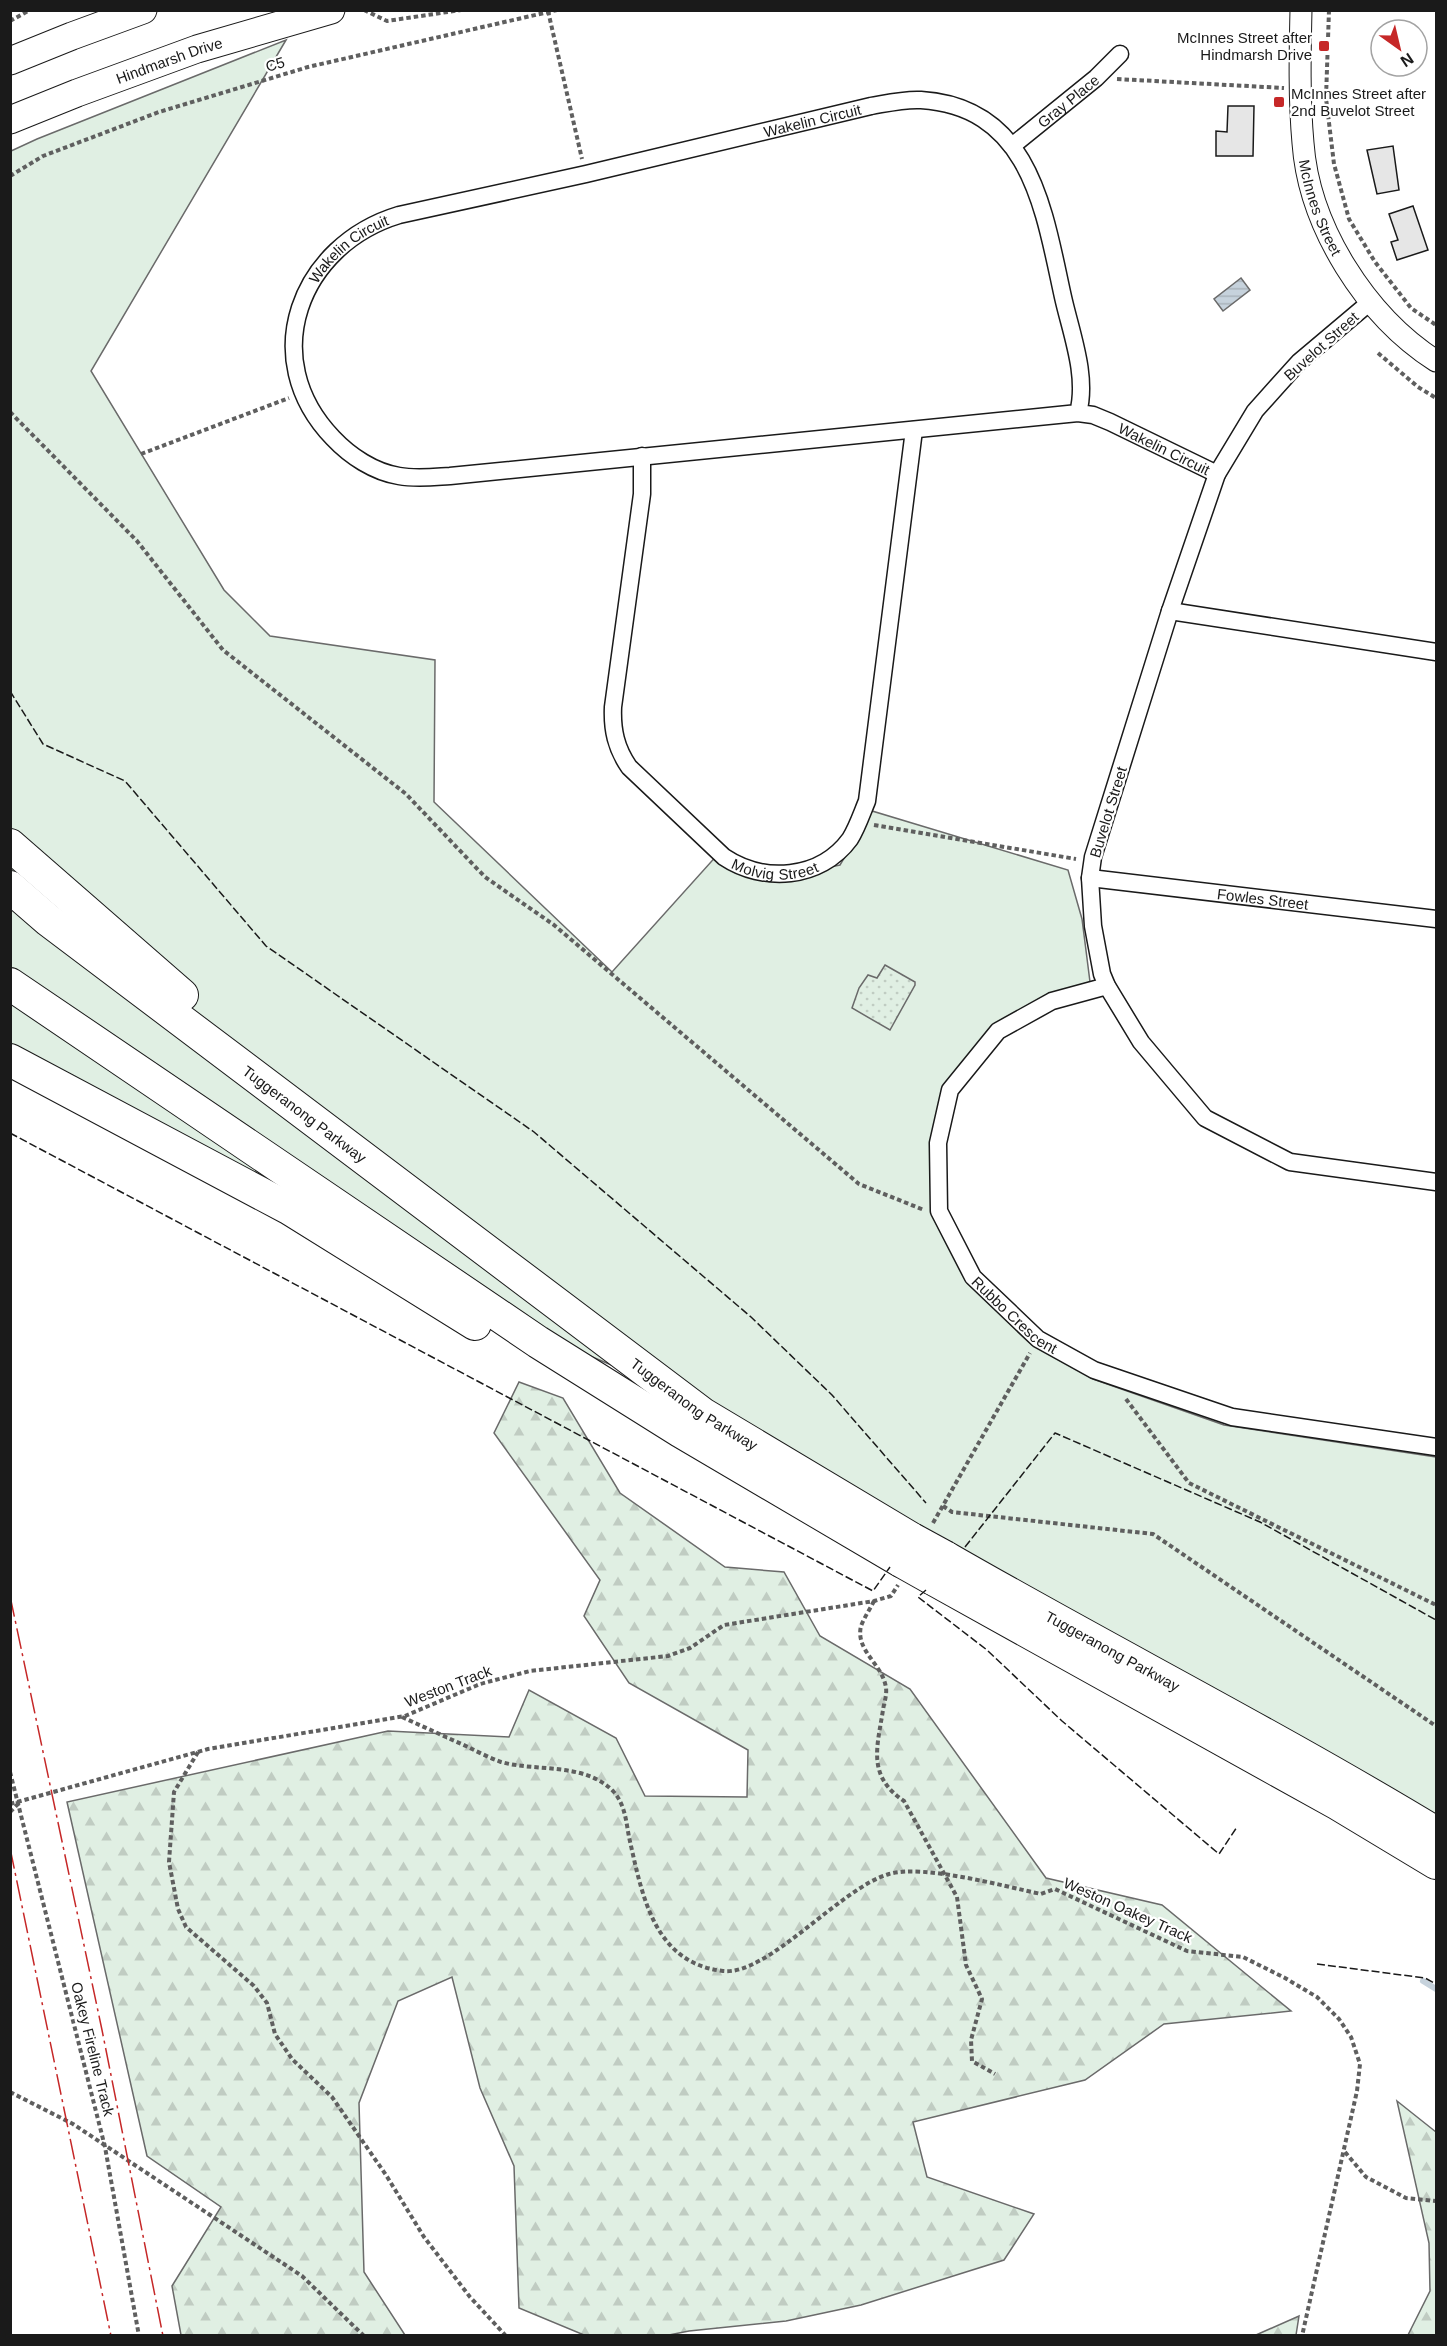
<svg xmlns="http://www.w3.org/2000/svg" width="1447" height="2346" font-family="Arial,sans-serif">
<defs>
<pattern id="forest-firs" width="22" height="20" patternUnits="userSpaceOnUse" patternTransform="scale(1.5)"><rect width="22" height="20" fill="#e0efe3"/><path d="M5 1l3.5 6h-7zM16 11l3.5 6h-7z" fill="#c0ccc2"/></pattern>
<pattern id="park-dots" width="8" height="8" patternUnits="userSpaceOnUse" patternTransform="scale(1.5)"><rect width="8" height="8" fill="#e0efe3"/><path d="M2 2h.1M6 6h.1" fill="none" stroke="#c0ccc2" stroke-width="1.8" stroke-linecap="round"/></pattern>
<pattern id="water-rules" width="6" height="5" patternUnits="userSpaceOnUse" patternTransform="scale(1.5)"><rect width="6" height="5" fill="#c6d2dc"/><path d="M0 2.5h6" fill="none" stroke="#aab4bc"/></pattern>
</defs>
<rect width="100%" height="100%" fill="#fff"/>
<polygon fill="#e0efe3" stroke="#6a6a6a" stroke-width="1.5" points="286,40 91,371 224,590 270,636 435,660 434,802 612,972 719,853 787,875 840,865 872,811 1068,870 1082,919 1090,982 1048,995 946,1088 934,1212 970,1280 1034,1343 1093,1379 1224,1425 1436,1457 1436,1824 696,1400 452,1299 11,1050 11,151 37,139"/>
<g fill="url(#forest-firs)" stroke="#6a6a6a" stroke-width="1.5">
<polygon points="519,1382 563,1398 620,1493 725,1567 784,1572 820,1636 910,1689 1046,1878 1162,1905 1291,2011 1164,2024 1085,2080 913,2122 927,2177 1034,2214 1004,2260 861,2305 786,2321 689,2331 669,2335 584,2335 519,2308 514,2166 480,2088 452,1977 398,2001 359,2103 364,2272 405,2335 181,2335 172,2286 221,2207 147,2156 67,1802 388,1731 509,1737 529,1690 616,1738 645,1796 747,1797 748,1750 629,1683 584,1616 600,1580 494,1433"/>
<polygon points="1397,2101 1436,2132 1436,2335 1408,2335 1430,2291 1429,2243"/>
<polygon points="1299,2316 1296,2335 1256,2335"/>
</g>
<polygon fill="url(#park-dots)" stroke="#6a6a6a" stroke-width="1.5" points="885,965 915,982 915,985 890,1030 852,1008 859,988 868,975 877,978"/>
<polygon fill="url(#water-rules)" stroke="#6a6a6a" stroke-width="1.5" points="1241,278 1250,290 1223,311 1214,299"/>
<g fill="none" stroke-linecap="round" stroke-linejoin="round">
<polyline stroke="#c6d2dc" stroke-width="6" points="1423,1981 1436,1989"/>
</g>
<g fill="#e6e6e6" stroke="#1a1a1a" stroke-width="1.5">
<polygon points="1228,106 1254,106 1253,156 1216,156 1216,131 1227,132"/>
<polygon points="1393,146 1399,190 1377,194 1367,150"/>
<polygon points="1413,206 1428,250 1397,260 1391,242 1398,240 1389,214"/>
</g>
<g fill="none" stroke-linecap="round" stroke-linejoin="round">
<g stroke="#1a1a1a" stroke-width="19">
<g id="minor">
<path id="s1" d="M1012,146L1096,78L1120,54"/>
<polyline points="1369,303 1299,362 1255,411 1217,474 1170,611 1093,857 1090,878 1093,926 1102,974 1107,986 1141,1042 1205,1118 1290,1162 1436,1182"/>
<path id="s2" d="M1078,413L450,476C433,477 416,479 399,476C374,472 350,456 333,438C256,358 300,245 399,215L586,174L871,106C888,103 904,99 921,100C1031,107 1044,211 1063,297C1071,333 1088,376 1078,413L1093,415L1110,422L1217,474"/>
<path id="s3" d="M642,456V494L613,707C612,730 616,748 629,767L724,857C763,883 820,880 850,839C857,828 862,813 867,801L914,430"/>
<polyline points="1170,611 1436,652"/>
<path id="s4" d="M1090,878L1436,919"/>
<path id="s5" d="M1107,986L1052,1001L998,1031L950,1090L938,1143L939,1211L973,1277L1038,1339L1094,1370L1232,1417L1436,1447"/>
</g>
</g>
<g stroke="#1a1a1a" stroke-width="23">
<g id="tertiary">
<path id="s6" d="M1301,10C1300,54 1299,99 1303,143C1309,227 1366,316 1436,361"/>
</g>
</g>
<g stroke="#1a1a1a" stroke-width="29">
<g id="primary">
<polyline points="10,61 72,36 143,10"/>
<path id="s7" d="M10,120L77,93L197,49L331,10"/>
</g>
</g>
<g stroke="#1a1a1a" stroke-width="34">
<g id="motorway">
<polyline points="10,845 182,995"/>
<path id="s8" d="M10,887L48,920L703,1414L912,1539"/>
<polyline points="10,984 538,1342 680,1431 901,1561"/>
<polyline points="10,1060 290,1209 475,1324"/>
<path id="s9" d="M945,1557C1108,1651 1276,1736 1436,1833"/>
<polyline points="933,1579 1338,1804 1436,1863"/>
</g>
</g>
<g stroke="#5f5f5f" stroke-width="4" stroke-dasharray="4.5 3" stroke-linecap="butt">
<polyline points="364,10 387,21 461,10"/>
<polyline points="1329,10 1326,98 1334,164 1349,219 1375,262 1411,308 1436,325"/>
<polyline points="548,11 582,159"/>
<polyline points="10,21 30,10"/>
<polyline points="1117,79 1284,88"/>
<polyline points="10,176 43,156 159,112 308,67 557,10"/>
<polyline points="1378,353 1418,387 1436,398"/>
<polyline points="10,412 137,541 223,650 406,794 485,877 554,925 859,1184 924,1210"/>
<polyline points="141,454 289,398"/>
<polyline points="874,825 1076,859"/>
<polyline points="1126,1399 1189,1483 1436,1605"/>
<polyline points="943,1506 952,1512 1153,1534 1436,1726"/>
<polyline points="933,1523 1030,1353"/>
<path d="M874,1601C870,1609 864,1618 861,1626C855,1651 883,1664 886,1688C887,1695 884,1703 883,1710C877,1748 867,1776 904,1801L957,1897L966,1965L982,1999L971,2040L972,2061L995,2074"/>
<path d="M402,1717C424,1727 446,1737 468,1747C478,1752 490,1758 501,1762C537,1772 584,1762 613,1791C625,1804 626,1821 629,1837C642,1894 653,1963 723,1971C768,1976 840,1888 889,1874C923,1864 1003,1886 1041,1894L1055,1889L1187,1951L1243,1957L1285,1978L1317,1997L1339,2019L1351,2037L1360,2064L1357,2091L1302,2336"/>
<polyline points="198,1752 174,1792 169,1862 178,1909 186,1927 254,1986 267,2003 275,2034 292,2059 332,2097 386,2175 424,2237 470,2297 506,2336"/>
<polyline points="10,1772 105,2147 139,2336"/>
<polyline points="10,1804 208,1749 405,1716 480,1684 530,1671 668,1656 690,1648 724,1625 874,1601 891,1596 898,1585"/>
<polyline points="10,1812 19,1803"/>
<polyline points="10,2092 73,2124 302,2276 364,2336"/>
<polyline points="1345,2152 1366,2177 1406,2198 1436,2201"/>
</g>
<use href="#minor" stroke="#fff" stroke-width="16"/>
<use href="#tertiary" stroke="#fff" stroke-width="21"/>
<use href="#primary" stroke="#fff" stroke-width="27"/>
<use href="#motorway" stroke="#fff" stroke-width="32"/>
<g stroke="#1a1a1a" stroke-width="34" stroke-linecap="butt">
<g id="motorway-bridge">
<polyline points="912,1539 945,1557"/>
<polyline points="901,1561 933,1579"/>
</g>
</g>
<use href="#motorway-bridge" stroke="#fff" stroke-width="32"/>
<g stroke="#1a1a1a" stroke-width="1.5" stroke-dasharray="8 3" stroke-linecap="butt">
<polyline points="10,691 43,744 125,781 266,946 534,1132 751,1317 832,1395 926,1503"/>
<polyline points="10,1133 873,1591 890,1567"/>
<polyline points="965,1547 1055,1433 1260,1522 1436,1620"/>
<polyline points="926,1590 918,1597 987,1650 1062,1721 1219,1854 1237,1827"/>
<polyline points="1317,1964 1425,1978 1436,1984"/>
</g>
<g stroke="#c62828" stroke-width="1.5" stroke-dasharray="21 4.5 3 4.5" stroke-linecap="butt">
<polyline points="10,1596 102,2030 163,2336"/>
<polyline points="10,1848 111,2336"/>
</g>
</g>
<g fill="#c62828" stroke="#fff" stroke-width="2">
<rect x="1318" y="40" width="12" height="12" rx="3"/>
<rect x="1273" y="96" width="12" height="12" rx="3"/>
</g>
<g text-anchor="middle" dominant-baseline="central" stroke-width="4.5" stroke-linejoin="round" paint-order="stroke">
<g font-size="15" fill="#1a1a1a" stroke="#fff" text-anchor="end">
<text x="1312" y="37">McInnes Street after<tspan x="1312" dy="17">Hindmarsh Drive</tspan></text>
<text x="1291" y="93" text-anchor="start">McInnes Street after<tspan x="1291" dy="17">2nd Buvelot Street</tspan></text>
</g>
<g font-size="15" fill="#1a1a1a" stroke="#fff">
<text stroke="none"><textPath href="#s7" startOffset="170">Hindmarsh Drive</textPath></text>
<text transform="translate(275 64) rotate(-17)">C5</text>
<text stroke="none"><textPath href="#s1" startOffset="72">Gray Place</textPath></text>
<text stroke="none"><textPath href="#s2" startOffset="1466">Wakelin Circuit</textPath></text>
<text stroke="none"><textPath href="#s6" startOffset="200">McInnes Street</textPath></text>
<text stroke="none"><textPath href="#s2" startOffset="980">Wakelin Circuit</textPath></text>
<text transform="translate(1321 346) rotate(-42)">Buvelot Street</text>
<text stroke="none"><textPath href="#s2" startOffset="2055">Wakelin Circuit</textPath></text>
<text transform="translate(1108 812) rotate(-73)">Buvelot Street</text>
<text stroke="none"><textPath href="#s3" startOffset="501">Molvig Street</textPath></text>
<text stroke="none"><textPath href="#s4" startOffset="174">Fowles Street</textPath></text>
<text stroke="none"><textPath href="#s8" startOffset="372">Tuggeranong Parkway</textPath></text>
<text stroke="none"><textPath href="#s5" startOffset="448">Rubbo Crescent</textPath></text>
<text stroke="none"><textPath href="#s8" startOffset="858">Tuggeranong Parkway</textPath></text>
<text stroke="none"><textPath href="#s9" startOffset="192">Tuggeranong Parkway</textPath></text>
<text transform="translate(448 1686) rotate(-21)">Weston Track</text>
<text transform="translate(1128 1910) rotate(24)">Weston Oakey Track</text>
<text transform="translate(93 2049) rotate(76)">Oakey Fireline Track</text>
</g>
</g>
<rect width="1447" height="2346" fill="none" stroke="#1a1a1a" stroke-width="24"/>
<g transform="translate(1399 48) rotate(146)"><circle r="28" fill="#ffffff" stroke="#a3a3a3" stroke-width="1.5"/>
<path d="M0-4.5L10 22L0 15L-10 22Z" fill="#c62828"/>
<text y="-9" font-size="16" font-weight="bold" text-anchor="middle" fill="#1a1a1a">N</text>
</g>
</svg>
